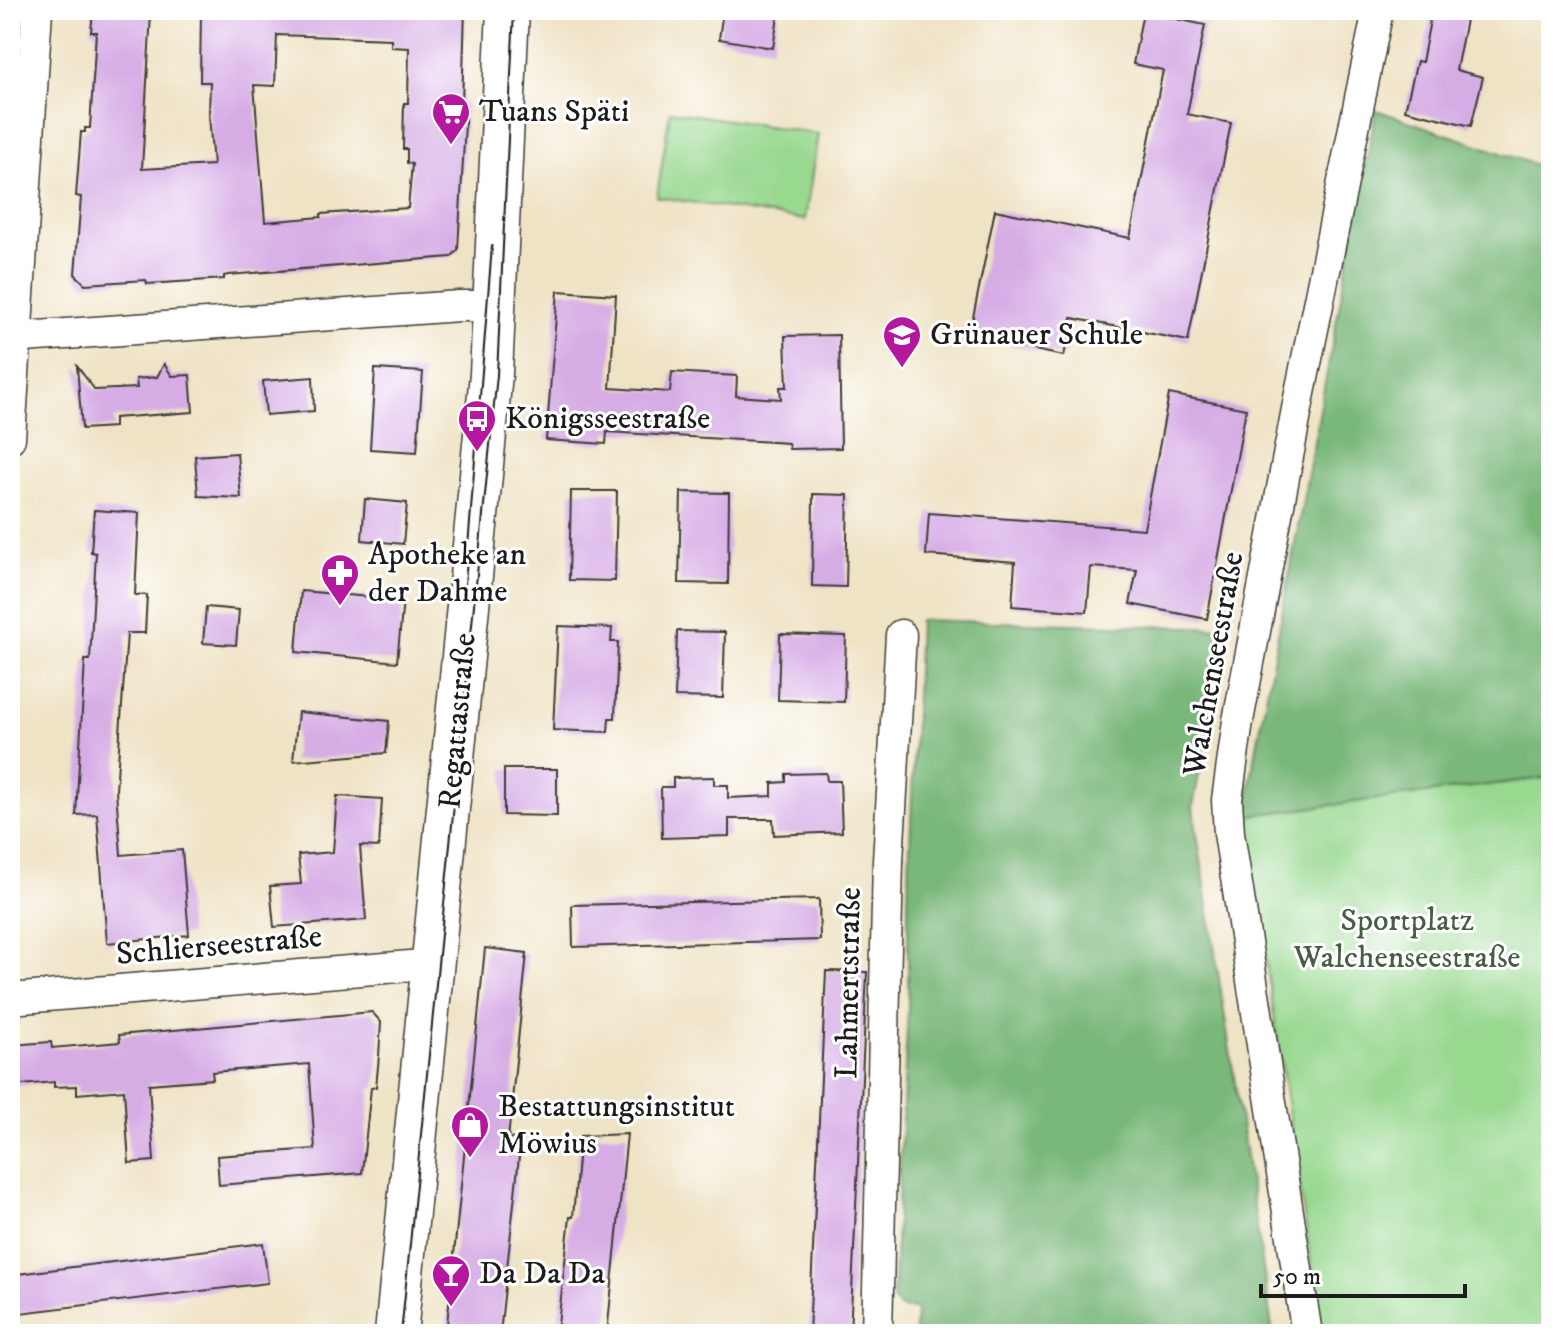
<svg xmlns="http://www.w3.org/2000/svg" width="1561" height="1344" font-family="'IM FELL DW Pica',serif">
<rect width="100%" height="100%" fill="#fff"/>
<filter id="ink" filterUnits="userSpaceOnUse"><feTurbulence type="fractalNoise" baseFrequency=".0125" numOctaves="2"/><feDisplacementMap in="SourceGraphic" scale="16" xChannelSelector="R" yChannelSelector="G"/><feConvolveMatrix kernelMatrix="1 2 1 2 8 2 1 2 1" color-interpolation-filters="sRGB"/></filter>
<filter id="wash" filterUnits="userSpaceOnUse"><feTurbulence type="fractalNoise" baseFrequency=".006" numOctaves="4" result="noise"/><feDisplacementMap in="SourceGraphic" scale="32" xChannelSelector="R" yChannelSelector="G"/><feGaussianBlur stdDeviation="1.8" result="paint"/><feColorMatrix in="noise" values="0 0 0 0 0 0 0 0 0 0 0 0 0 0 0 0 0 1.4 0 .05"/><feComposite in="paint" operator="in"/></filter>
<g filter="url(#wash)">
<rect width="100%" height="100%" fill="#efe3c5"/>
<g fill="#98d88f" stroke="#5a7a56" stroke-width="2">
<polygon points="670,111 818,134 805,220 657,197"/>
<polygon points="1551,777 1551,1334 1322,1334 1244,816"/>
</g>
<g fill="#7ab87a" stroke="#4b6a4b" stroke-width="2">
<polygon points="1376,110 1551,170 1551,777 1244,816"/>
<polygon points="919,620 1226,628 1193,807 1273,1334 915,1334 916,1309 900,1308 893,1300 908,1008 908,897"/>
</g>
<g id="blocks">
<g fill="#d6ace5" fill-rule="evenodd">
<path d="M93,10L151,13L142,169L213,165L209,115L210,82H200L201,11L465,10L462,104L466,105L458,250L451,257L228,275L224,276V279L147,284L146,280L85,284L75,274L81,197L76,196L81,132H85V128H90L96,32H91ZM277,35L391,39V47L409,48L408,103H404L403,149H407V163L412,164L408,208L321,214V217L265,222L254,85L275,86Z"/>
<polygon points="723,10 779,10 773,48 719,39"/>
<polygon points="1432,10 1468,10 1456,70 1483,77 1471,126 1405,110 1417,61 1422,62"/>
<polygon points="1143,12 1205,25 1187,114 1231,123 1188,341 1072,318 1064,356 969,337 995,210 1130,238 1163,70 1133,64"/>
<polygon points="558,291 616,295 610,388 670,392 672,372 737,376 736,396 781,399 780,387 787,387 785,336 839,335 841,448 789,449 788,443 607,432 606,444 546,440"/>
<polygon points="164,364 172,376 190,375 193,412 114,418 114,427 82,429 77,366 95,390 137,388 136,379 157,377"/>
<polygon points="375,369 423,372 417,452 370,449"/>
<polygon points="313,377 314,411 266,415 263,381"/>
<polygon points="1169,394 1246,409 1207,619 1130,604 1137,570 1091,567 1087,612 1012,606 1015,562 926,555 929,513 1144,529"/>
<polygon points="237,453 241,498 198,496 195,456"/>
<polygon points="571,491 617,491 615,581 569,580"/>
<polygon points="681,492 729,493 728,584 679,583"/>
<polygon points="813,494 848,495 846,587 812,586"/>
<polygon points="365,499 407,503 403,544 362,540"/>
<polygon points="94,510 139,513 135,595 147,595 145,633 127,633 116,791 121,855 182,850 189,935 107,943 97,814 76,815 85,660 90,660 96,553 91,552"/>
<polygon points="301,591 403,600 397,662 296,652"/>
<polygon points="206,607 239,610 236,645 203,643"/>
<polygon points="558,626 612,628 611,642 618,642 615,718 609,718 608,732 553,730"/>
<polygon points="677,631 725,632 723,698 675,697"/>
<polygon points="780,634 846,636 844,702 778,700"/>
<polygon points="298,712 389,721 386,753 293,761"/>
<polygon points="504,769 557,769 557,816 504,815"/>
<polygon points="826,773 827,781 840,781 842,832 774,835 773,819 729,819 729,836 662,838 661,787 673,787 673,778 714,777 714,785 728,785 728,798 772,796 772,783 786,782 786,774"/>
<polygon points="337,796 382,799 379,847 360,846 366,920 274,927 270,886 301,884 298,855 333,852"/>
<polygon points="819,899 820,940 573,947 572,905"/>
<polygon points="485,948 527,953 508,1139 521,1138 500,1334 446,1334"/>
<polygon points="826,971 867,972 850,1334 809,1334"/>
<polygon points="372,1012 381,1022 379,1056 376,1087 371,1088 362,1173 219,1185 217,1156 315,1149 309,1064 212,1072 213,1079 149,1084 154,1161 129,1163 124,1090 77,1094 77,1086 54,1087 54,1082 10,1086 10,1045 51,1042 52,1048 120,1042 119,1035"/>
<polygon points="627,1134 607,1334 557,1334 570,1217 573,1217 580,1136"/>
<polygon points="263,1243 268,1283 12,1314 10,1275"/>
</g>
</g>
</g>
<g filter="url(#ink)">
<use href="#blocks" fill-opacity="0" stroke="#3c3a35" stroke-width="2"/>
<g fill="none" stroke-linecap="round" stroke-linejoin="round">
<g stroke="#3c3a35" stroke-width="33">
<g id="street">
<polyline points="10,338 459,306 495,306"/>
<polyline points="10,438 37,10"/>
<polyline points="10,999 434,964"/>
<polyline points="877,1334 888,861 901,635"/>
<polyline points="1307,1334 1229,833 1227,800 1238,721 1300,393 1378,10"/>
</g>
</g>
<g stroke="#3c3a35" stroke-width="45">
<polyline id="secondary" points="396,1334 491,374 508,10"/>
</g>
<use href="#street" stroke="#fff" stroke-width="30"/>
<use href="#secondary" stroke="#fff" stroke-width="42"/>
<g stroke="#1c1c1c" stroke-width="2">
<polyline points="464,597 492,246"/>
<polyline points="401,1334 497,375 514,10"/>
</g>
</g>
</g>
<defs>
<g id="supermarket-pin" transform="scale(2)"><path d="M0 17L-7.5 6A9.5 9.5 0 1 1 7.5 6Z" fill="#b5179e" stroke="#fff"/><path d="M-6-5.5h2.5l.6 2H6L4.5 2H-2.5L-4.4-4H-6ZM-1.5 3.2a1.3 1.3 0 1 0 .1 0ZM3 3.2a1.3 1.3 0 1 0 .1 0Z" fill="#fff"/></g>
<g id="school-pin" transform="scale(2)"><path d="M0 17L-7.5 6A9.5 9.5 0 1 1 7.5 6Z" fill="#b5179e" stroke="#fff"/><path d="M0-5L7-2L0 1L-7-2ZM-4 1L0 2.5L4 1V4Q0 6-4 4Z" fill="#fff"/></g>
<g id="bus-pin" transform="scale(2)"><path d="M0 17L-7.5 6A9.5 9.5 0 1 1 7.5 6Z" fill="#b5179e" stroke="#fff"/><path d="M-5-6H5V4H4V6H2V4H-2V6H-4V4H-5ZM-3.5-4V0h7V-4ZM-3.5 1.2v1.5H-2V1.2ZM2 1.2v1.5H3.5V1.2Z" fill="#fff"/></g>
<g id="pharmacy-pin" transform="scale(2)"><path d="M0 17L-7.5 6A9.5 9.5 0 1 1 7.5 6Z" fill="#b5179e" stroke="#fff"/><path d="M-2-6h4v4h4v4h-4v4h-4v-4h-4v-4h4Z" fill="#fff"/></g>
<g id="shop-pin" transform="scale(2)"><path d="M0 17L-7.5 6A9.5 9.5 0 1 1 7.5 6Z" fill="#b5179e" stroke="#fff"/><path d="M-5-2.5h2.3a2.7 3.5 0 0 1 5.4 0H5L5.5 6h-11ZM-1.5-2.5h3a1.5 2.3 0 0 0-3 0Z" fill="#fff"/></g>
<g id="bar-pin" transform="scale(2)"><path d="M0 17L-7.5 6A9.5 9.5 0 1 1 7.5 6Z" fill="#b5179e" stroke="#fff"/><path d="M-6-5H6L.8 .8V4.5H3.5V6h-7V4.5H-.8V.8Z" fill="#fff"/></g>
</defs>
<g fill-rule="evenodd">
<use href="#supermarket-pin" x="451" y="112"/>
<use href="#school-pin" x="902" y="335"/>
<use href="#bus-pin" x="477" y="419"/>
<use href="#pharmacy-pin" x="340" y="573"/>
<use href="#shop-pin" x="470" y="1125"/>
<use href="#bar-pin" x="451" y="1274"/>
</g>
<g text-anchor="middle" dominant-baseline="central" stroke-width="6" stroke-linejoin="round" paint-order="stroke">
<g font-size="32" fill="#1c1c1c" stroke="#fff" text-anchor="start">
<text x="479" y="112">Tuans Späti</text>
<text x="930" y="335">Grünauer Schule</text>
<text x="505" y="419">Königsseestraße</text>
<text x="368" y="555">Apotheke an<tspan x="368" dy="37">der Dahme</tspan></text>
<text x="498" y="1107">Bestattungsinstitut<tspan x="498" dy="37">Möwius</tspan></text>
<text x="479" y="1274">Da Da Da</text>
</g>
<g font-size="32" fill="#1c1c1c" stroke="#fff">
<text transform="translate(1214 664) rotate(-80)">Walchenseestraße</text>
<text transform="translate(458 721) rotate(-85)">Regattastraße</text>
<text transform="translate(219 946) rotate(-5)">Schlierseestraße</text>
<text transform="translate(849 983) rotate(-89)">Lahmertstraße</text>
</g>
<g font-size="32" fill="#475e44" stroke="#fff">
<text x="1407" y="921">Sportplatz<tspan x="1407" dy="37">Walchenseestraße</tspan></text>
</g>
</g>
<rect width="1561" height="1344" fill="none" stroke="#fff" stroke-width="40"/>
<path d="M1261 1284v12h204v-12" fill="none" stroke="#1c1c1c" stroke-width="4"/>
<text x="1273" y="1284" font-size="24" fill="#1c1c1c" stroke="#ffffff" stroke-width="6" paint-order="stroke">50 m</text>
</svg>
